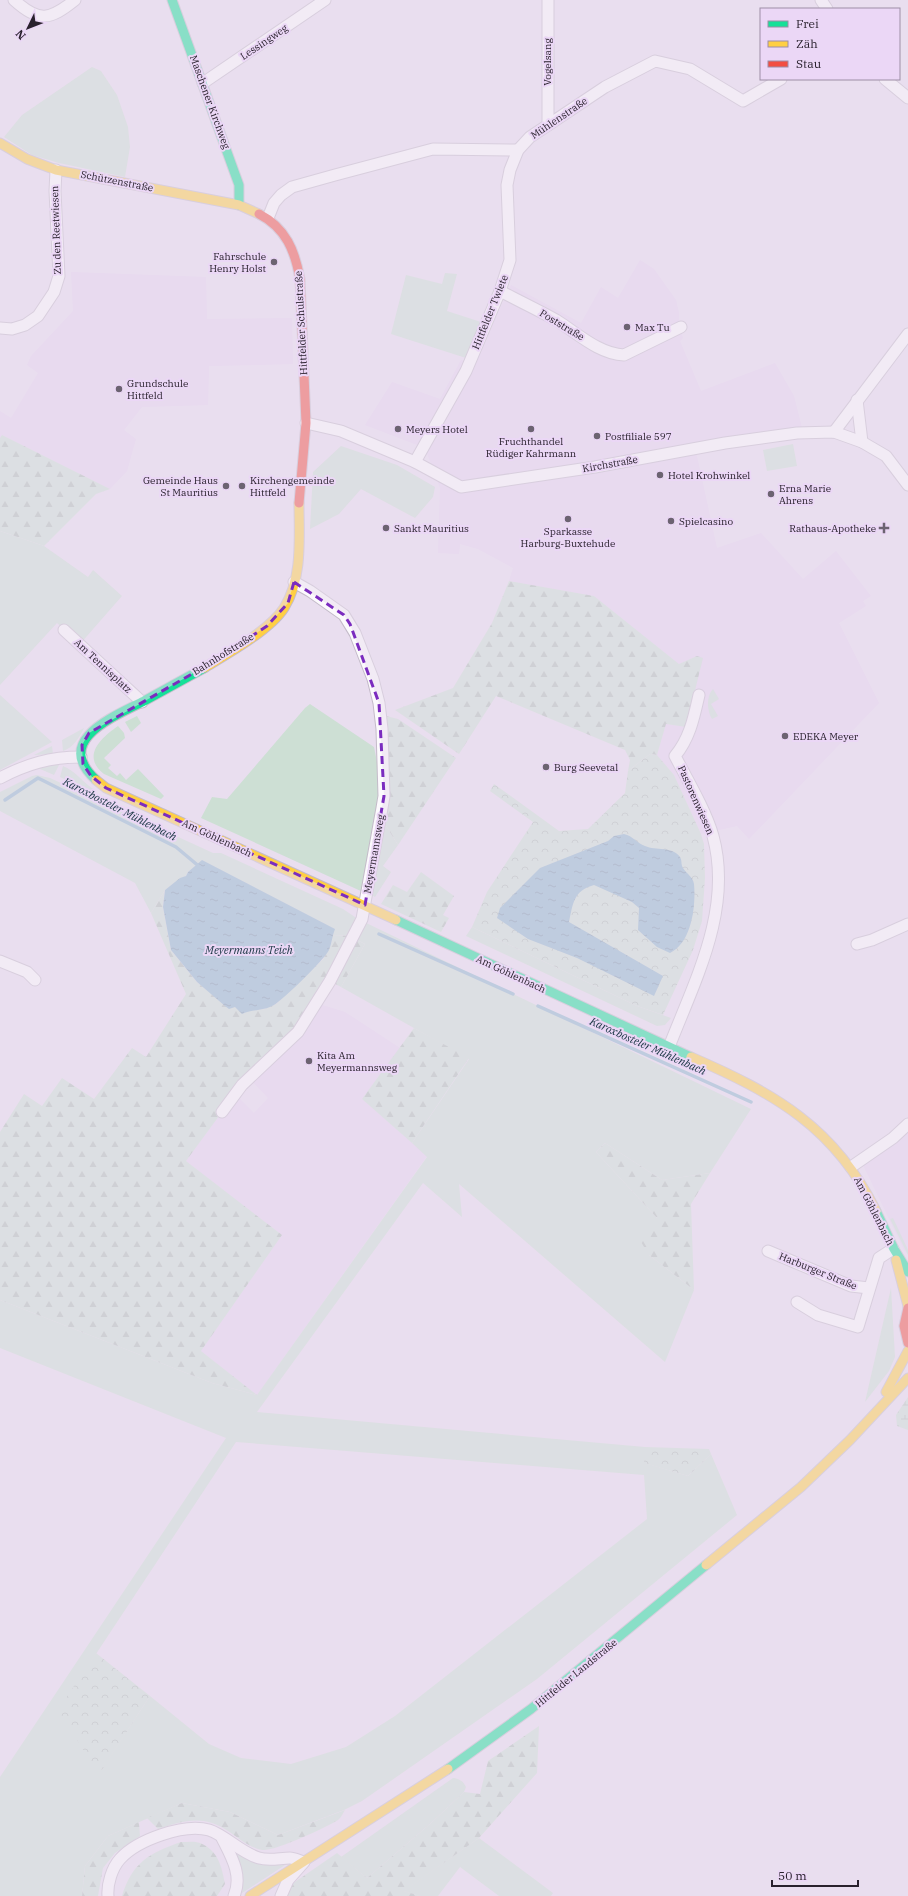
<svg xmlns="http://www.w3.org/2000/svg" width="908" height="1896" font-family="'IBM Plex Serif',serif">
<defs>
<pattern id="forest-firs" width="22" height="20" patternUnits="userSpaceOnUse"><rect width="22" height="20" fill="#cddfd4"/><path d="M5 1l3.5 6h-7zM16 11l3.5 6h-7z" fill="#b0bfb6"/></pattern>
<pattern id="wetland-marsh" width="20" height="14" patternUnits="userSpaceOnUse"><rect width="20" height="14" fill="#cddfd4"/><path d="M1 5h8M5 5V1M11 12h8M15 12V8" fill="none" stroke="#b0bfb6"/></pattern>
<pattern id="park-crowns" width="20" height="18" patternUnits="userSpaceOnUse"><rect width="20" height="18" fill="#cddfd4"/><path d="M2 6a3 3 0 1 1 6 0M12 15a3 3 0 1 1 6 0" fill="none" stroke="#b0bfb6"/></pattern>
<pattern id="water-ripples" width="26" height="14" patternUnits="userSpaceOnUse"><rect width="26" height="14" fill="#8db5cd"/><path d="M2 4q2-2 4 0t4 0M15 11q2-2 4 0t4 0" fill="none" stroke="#7393a7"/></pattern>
</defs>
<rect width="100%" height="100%" fill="#e9deef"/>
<g fill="#e6d4f0">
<polygon points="640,260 654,269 676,300 679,313 679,325 683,338 680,341 701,391 775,363 794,396 802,428 695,447 717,548 761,533 803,579 836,551 871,596 863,601 866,606 839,623 879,703 749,839 737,826 701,834 674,775 657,755 666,724 685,727 697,656 679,664 594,596 509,581 513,568 478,549 460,544 459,554 438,553 440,488 425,448 365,425 392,382 440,399 461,360 474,364 511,285 581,323 601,287 618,298"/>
<polygon points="71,272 206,277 207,319 292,318 293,364 209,366 208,405 142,407 124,430 136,439 127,471 110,489 2,435 0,438 0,411 11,418 38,373 27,365 31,356 73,311"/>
<polygon points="316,1003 345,1012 400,1048 362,1099 427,1156 257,1395 201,1351 282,1235 186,1161 235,1094 254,1113 268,1098 249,1078"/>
<polygon points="908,1129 908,1254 904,1250 863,1165"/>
</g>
<g fill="#cddfd4" fill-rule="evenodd">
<polygon points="92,67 101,71 117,95 128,127 130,147 125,177 59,163 32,155 4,137 22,115"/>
<polygon points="445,273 457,274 447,311 481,322 466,358 391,334 406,275 442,284"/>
<polygon points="793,444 797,466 767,471 763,450"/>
<polygon points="341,446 397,465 435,487 433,497 415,518 361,489 339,514 310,529 313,472"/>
<polygon points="0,531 44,546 88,577 93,570 122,596 80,644 57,623 0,685"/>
<path d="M713,689L719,699L711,704L718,716L712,719C707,711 706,696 713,689Z"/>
<polygon points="0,695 52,742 0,770"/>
<polygon points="310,704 374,747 378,767 379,795 363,892 201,818 212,797 227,799 305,708"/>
<polygon points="137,716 141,723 131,732 125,722"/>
<path d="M118,726L124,733L125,738L104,758L111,765L108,768L117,776L120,773L126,780L138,769L164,796L161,799L104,774C81,756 101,738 118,726Z"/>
<path d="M84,728C79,738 74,747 63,751L62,740Z"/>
<polygon points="52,746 53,754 34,755"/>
<polygon points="46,765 59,765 54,775 40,769 34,769"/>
<path d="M63,766C76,771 83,783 95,790L96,794L60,777Z"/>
<path d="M37,775L50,778L213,853H221L343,909L358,919L751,1109L710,1173L662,1180L605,1143L596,1152L657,1218L649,1255L694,1290L665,1362L459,1184L462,1217L423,1183L257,1412L645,1447V1463L688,1476L711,1454L737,1515L537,1679L362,1801L344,1810L278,1835L230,1812L182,1803L108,1836L85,1866L82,1896H0V1777L226,1438L0,1348V1300L212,1383L257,1395L427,1157L412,1143L469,1059L341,987L365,944L349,936L332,935L334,929L203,861L188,872L186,876L165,890L151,913L135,883L0,811V792L32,776ZM236,1442L644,1475L647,1519L395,1716L346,1747L291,1764L241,1758L209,1744L150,1696L101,1770L59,1710Z"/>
<polygon points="383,821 398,845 383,866 391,872 375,897 370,894"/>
<polygon points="472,927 637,1006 671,1018 665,1025 657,1026 466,936"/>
<polygon points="893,1218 908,1250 908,1255 890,1219"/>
<polygon points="891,1288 895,1357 889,1371 865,1402"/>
<path d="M453,1778C460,1779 463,1781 466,1787L464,1792L431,1823L367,1878L341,1857Z"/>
<polygon points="479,1838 553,1893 551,1896 499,1896 460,1867 438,1896 420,1896 403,1891"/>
<path d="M234,1851C250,1864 264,1865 285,1865L242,1893C245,1877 241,1865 234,1851Z"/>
</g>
<g fill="url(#forest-firs)">
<polygon points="2,435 110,489 96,494 44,546 0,531 0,438"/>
<polygon points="509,581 594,596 679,664 697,656 703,658 686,727 666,724 657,755 650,754 628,771 630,760 625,750 496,696 459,754 395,710 453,688 492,623"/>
<polygon points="386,716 398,719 456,758 398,845 383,821 386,795"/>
<polygon points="421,872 454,896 443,915 449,918 441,932 381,904 393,885 407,892"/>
<polygon points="165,890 163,907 171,950 197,982 216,997 235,1007 251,1010 264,1009 276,1004 323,959 331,944 332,935 349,936 365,944 341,987 330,981 316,1003 222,1112 186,1161 282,1235 201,1351 257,1395 212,1383 0,1300 0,1132 24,1094 42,1106 62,1078 94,1099 132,1048 146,1057 186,994 151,913"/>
<polygon points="414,1028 469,1058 412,1143 362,1099"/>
<polygon points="605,1143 662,1180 710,1173 691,1204 694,1290 649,1255 638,1237 657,1218 596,1152"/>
<polygon points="539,1726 537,1773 479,1838 404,1891 420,1896 286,1896 292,1884 337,1853 367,1878 431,1823 464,1792 480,1794 488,1761"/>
<path d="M182,1803L230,1812L278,1835L345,1810C343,1813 341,1818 338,1820C327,1827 274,1852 262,1850C248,1847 239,1838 228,1831C202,1814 184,1821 158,1829L147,1818Z"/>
<polygon points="139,1822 140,1836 115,1853 103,1868 98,1896 82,1896 85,1866 108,1836"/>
<path d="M181,1842C187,1842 195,1841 200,1843C218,1850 222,1867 225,1884L217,1896H122C132,1863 149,1853 181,1842Z"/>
</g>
<polygon fill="url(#wetland-marsh)" points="908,1397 908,1430 897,1426 896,1415"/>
<g fill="url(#park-crowns)">
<polygon points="650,754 657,755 674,775 701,834 704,844 705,878 702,921 693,950 663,1015 637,1006 472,927 487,892 533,822 490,791 494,784 559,831 588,829 625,793 628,771"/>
<polygon points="645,1447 709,1449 711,1454 688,1476 644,1463"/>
<polygon points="96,1653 150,1696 101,1771 91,1762 58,1710"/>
</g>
<g fill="url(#water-ripples)">
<path d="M624,834C633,836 637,843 645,846C656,851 672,846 680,857C682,860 681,863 682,866C685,873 693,876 694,884C696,905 692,943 670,953L657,947L638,930L639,908L632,902L594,885C573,891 573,904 569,922L663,976L654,996L577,958L528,939L497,918L500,908L540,868L608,841L614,836Z"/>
<path d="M202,860L335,929C332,936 332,943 329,950C325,959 283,1000 274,1005C264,1011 253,1009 242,1014L235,1007L229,1009L225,1006L197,982L171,950L163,907L165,890L180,878L186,876L188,872Z"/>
</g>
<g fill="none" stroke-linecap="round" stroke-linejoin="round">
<g stroke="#8db5cd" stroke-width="3.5">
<polyline points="5,800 38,778 176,847 201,868"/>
<polyline points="379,934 513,994"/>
<polyline points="538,1006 751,1102"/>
</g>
<g stroke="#c4bbc9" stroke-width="13">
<g id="street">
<path d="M14,0C39,23 50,20 75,0"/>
<polyline points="821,0 827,9"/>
<polyline points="885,79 908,98"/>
<polyline points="203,83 325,0"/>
<polyline points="548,125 548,0"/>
<polyline points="268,218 274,203 281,195 292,187 335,175 433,149 518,150"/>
<path d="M500,291C519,301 538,310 556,320C577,333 599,354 624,355L681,327"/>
<polyline points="0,328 12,329 25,325 38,316 54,292 59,276 55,191 56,170"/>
<polyline points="857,400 862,442"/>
<polyline points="306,423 341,431 415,462 461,487 595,467 725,443 797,433 834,432 862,442 886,456 908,485"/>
<polyline points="834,432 908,334"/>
<polyline points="415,462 466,371 500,291 510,260 507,185 510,170 518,150 530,137 605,87 655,61 690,69 743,101 781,79"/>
<polyline points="64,630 142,702"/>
<path d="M0,778C27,764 50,757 81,757"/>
<polyline points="857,944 872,940 908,924"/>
<polyline points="0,961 27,972 35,980"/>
<path d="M669,1047C695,980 733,909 713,836C706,811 687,779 675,756C690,738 694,717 699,695"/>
<polyline points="222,1112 242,1085 298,1032 330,981 362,919 382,808 384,796 382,729 379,703 373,679 355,633 344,615 310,591 294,582"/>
<polyline points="851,1167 893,1138 908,1124"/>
<polyline points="768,1251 851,1286 869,1288"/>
<polyline points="797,1302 818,1315 858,1327 879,1258 893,1249"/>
<path d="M222,1838C231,1856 243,1875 234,1896"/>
<path d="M108,1896C107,1884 112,1868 120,1859C137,1840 184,1823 209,1830C225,1835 241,1853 259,1858C269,1861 280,1858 290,1858C294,1858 300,1861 304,1862L288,1880L281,1896"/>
</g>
</g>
<g stroke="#c4bbc9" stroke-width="11">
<g id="fast">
<polyline points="172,0 239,185 239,205"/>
<path d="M96,780C52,740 115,716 144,701C164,690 184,679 204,668"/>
<polyline points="396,920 691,1057"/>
<polyline points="876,1211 894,1249 908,1272"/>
<polyline points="448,1769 531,1709 706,1565"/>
</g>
</g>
<g stroke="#c4bbc9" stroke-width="11">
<g id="slow">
<polyline points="0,143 27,159 56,170 239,205 259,214"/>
<path d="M204,668C227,654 270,630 284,608C303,578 299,537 299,503"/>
<polyline points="96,780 106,788 396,920"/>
<path d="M691,1057C774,1093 835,1127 876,1211"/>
<polyline points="896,1260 908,1306"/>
<polyline points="886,1392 908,1351"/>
<polyline points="706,1565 801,1487 850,1440 908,1378"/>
<polyline points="250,1896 448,1769"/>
</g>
</g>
<g stroke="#c4bbc9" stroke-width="11">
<g id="jam">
<path d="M259,214C286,228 295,251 300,279L306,423L299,503"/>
<polyline points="908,1308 904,1326 908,1343"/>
</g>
</g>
<use href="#street" stroke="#fcfafd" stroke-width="11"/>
<use href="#fast" stroke="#16e098" stroke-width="9"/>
<use href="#slow" stroke="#ffcf43" stroke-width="9"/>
<use href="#jam" stroke="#f24e42" stroke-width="9"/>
</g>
<path d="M0 0H908V1896H0ZM294,582L344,615L350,624L379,703L384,796L365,905L106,788L91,776L83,764L82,745L89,733L211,663L267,626L288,603Z" fill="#e9deef" fill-opacity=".55" fill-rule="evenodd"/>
<path fill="none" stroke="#7b2cbf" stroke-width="3" stroke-dasharray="8 5" stroke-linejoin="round" d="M294,582L344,615L350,624L379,703L384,796L365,905L106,788L91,776L83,764L82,745L89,733L211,663L267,626L288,603Z"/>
<g fill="#6c6371" stroke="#ebd7f6" stroke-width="1.5">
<circle cx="274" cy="262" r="4"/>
<circle cx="627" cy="327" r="4"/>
<circle cx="119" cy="389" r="4"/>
<circle cx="398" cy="429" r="4"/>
<circle cx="531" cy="429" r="4"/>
<circle cx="597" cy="436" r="4"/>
<circle cx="660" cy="475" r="4"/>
<circle cx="226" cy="486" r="4"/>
<circle cx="242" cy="486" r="4"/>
<circle cx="771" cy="494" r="4"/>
<circle cx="568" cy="519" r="4"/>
<circle cx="671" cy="521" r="4"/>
<circle cx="386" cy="528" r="4"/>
<path d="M882 522h4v4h4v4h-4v4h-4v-4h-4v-4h4z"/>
<circle cx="785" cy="736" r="4"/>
<circle cx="546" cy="767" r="4"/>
<circle cx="309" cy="1061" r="4"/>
</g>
<g text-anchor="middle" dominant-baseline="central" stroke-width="4" stroke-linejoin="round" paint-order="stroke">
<g font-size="10" fill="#29212d" stroke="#ebd7f6">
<text transform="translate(264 42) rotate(-34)">Lessingweg</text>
<text transform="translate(547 62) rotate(-90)">Vogelsang</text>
<text transform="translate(210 102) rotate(70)">Maschener Kirchweg</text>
<text transform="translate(559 118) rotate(-34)">Mühlenstraße</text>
<text transform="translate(117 181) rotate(11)">Schützenstraße</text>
<text transform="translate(56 230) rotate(-92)">Zu den Reetwiesen</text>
<text transform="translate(490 312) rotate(-68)">Hittfelder Twiete</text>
<text transform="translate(301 323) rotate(-93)">Hittfelder Schulstraße</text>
<text transform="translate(562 325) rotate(31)">Poststraße</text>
<text transform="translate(610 464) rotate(-10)">Kirchstraße</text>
<text transform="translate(223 654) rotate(-32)">Bahnhofstraße</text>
<text transform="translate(103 666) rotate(43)">Am Tennisplatz</text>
<text transform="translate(696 800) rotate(66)">Pastorenwiesen</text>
<text transform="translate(217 838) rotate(25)">Am Göhlenbach</text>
<text transform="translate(374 854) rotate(-80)">Meyermannsweg</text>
<text transform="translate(511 974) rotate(25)">Am Göhlenbach</text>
<text transform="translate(874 1211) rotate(63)">Am Göhlenbach</text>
<text transform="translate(818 1271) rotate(22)">Harburger Straße</text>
<text transform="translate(576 1673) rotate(-39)">Hittfelder Landstraße</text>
</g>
<g font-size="10" fill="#29212d" stroke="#ebd7f6" text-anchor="start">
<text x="266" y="256" text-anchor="end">Fahrschule<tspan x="266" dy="12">Henry Holst</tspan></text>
<text x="635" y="327">Max Tu</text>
<text x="127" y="383">Grundschule<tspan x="127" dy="12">Hittfeld</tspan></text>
<text x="406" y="429">Meyers Hotel</text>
<text x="605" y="436">Postfiliale 597</text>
<text x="531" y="441" text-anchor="middle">Fruchthandel<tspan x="531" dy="12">Rüdiger Kahrmann</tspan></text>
<text x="668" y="475">Hotel Krohwinkel</text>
<text x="218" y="480" text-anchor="end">Gemeinde Haus<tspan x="218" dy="12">St Mauritius</tspan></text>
<text x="250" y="480">Kirchengemeinde<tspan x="250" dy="12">Hittfeld</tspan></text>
<text x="779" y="488">Erna Marie<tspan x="779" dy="12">Ahrens</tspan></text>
<text x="679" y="521">Spielcasino</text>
<text x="394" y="528">Sankt Mauritius</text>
<text x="876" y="528" text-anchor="end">Rathaus-Apotheke</text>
<text x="568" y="531" text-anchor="middle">Sparkasse<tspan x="568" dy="12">Harburg-Buxtehude</tspan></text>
<text x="793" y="736">EDEKA Meyer</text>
<text x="554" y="767">Burg Seevetal</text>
<text x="317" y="1055">Kita Am<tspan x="317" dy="12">Meyermannsweg</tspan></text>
</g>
<g font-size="11" font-style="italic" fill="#163340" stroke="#ebd7f6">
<text transform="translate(120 809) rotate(27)">Karoxbosteler Mühlenbach</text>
<text x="249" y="950">Meyermanns Teich</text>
<text transform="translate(648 1046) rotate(24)">Karoxbosteler Mühlenbach</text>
</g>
</g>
<rect x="760" y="8" width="140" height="72" fill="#ebd7f6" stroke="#9d8ea6"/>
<rect x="768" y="21" width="20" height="6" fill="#16e098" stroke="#9d8ea6"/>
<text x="796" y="28" font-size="12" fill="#29212d">Frei</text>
<rect x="768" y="41" width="20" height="6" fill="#ffcf43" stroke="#9d8ea6"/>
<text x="796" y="48" font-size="12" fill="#29212d">Zäh</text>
<rect x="768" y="61" width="20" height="6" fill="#f24e42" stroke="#9d8ea6"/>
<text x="796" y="68" font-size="12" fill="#29212d">Stau</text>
<g transform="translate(28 28) rotate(227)" stroke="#ebd7f6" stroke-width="3" paint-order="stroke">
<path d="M0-3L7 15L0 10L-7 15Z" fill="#29212d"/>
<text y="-6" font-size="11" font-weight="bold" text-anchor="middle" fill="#29212d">N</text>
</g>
<path d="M772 1880v6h86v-6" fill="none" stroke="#29212d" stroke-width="2"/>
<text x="778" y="1880" font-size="12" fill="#29212d" stroke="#ebd7f6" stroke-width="3" paint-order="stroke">50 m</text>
</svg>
